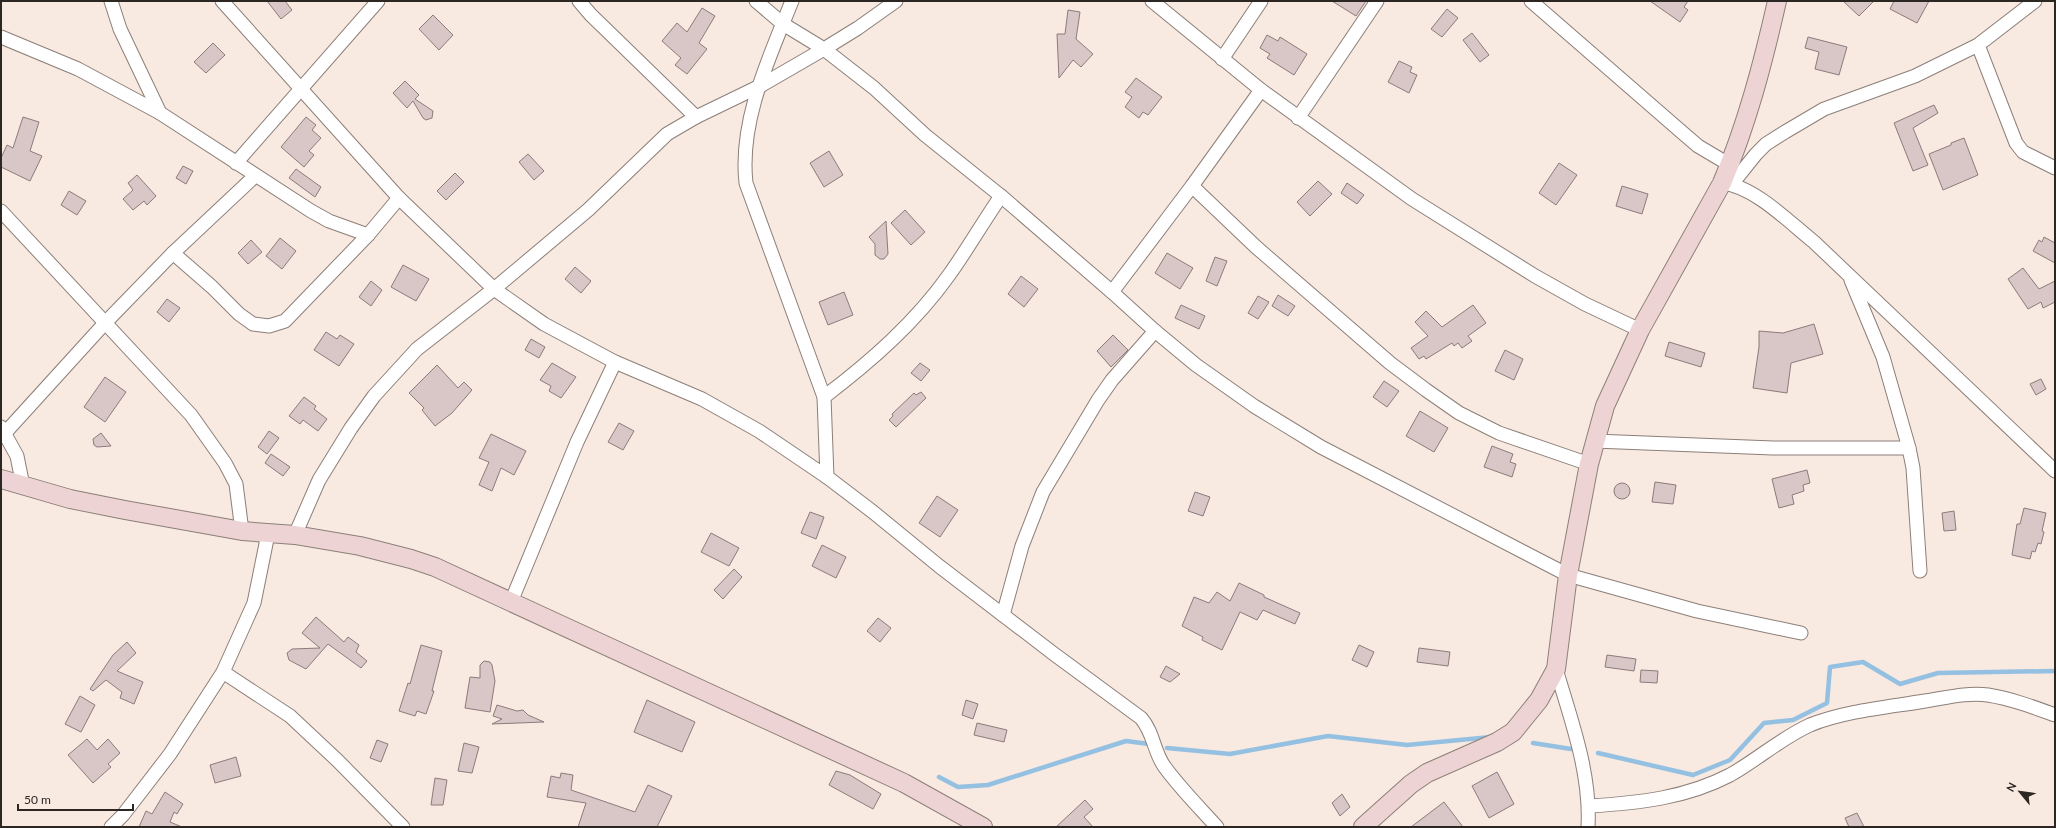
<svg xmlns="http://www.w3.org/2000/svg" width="2056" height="828" font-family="Lato,sans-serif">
<rect width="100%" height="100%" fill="#f8e9e1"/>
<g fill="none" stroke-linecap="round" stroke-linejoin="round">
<g stroke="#94c0e2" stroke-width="4.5">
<polyline points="1533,743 1571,749"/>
<polyline points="1167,748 1230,754 1328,736 1407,745 1491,737"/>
<polyline points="1598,753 1693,775 1730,760 1764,723 1793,720 1827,703 1830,667 1863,662 1900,684 1938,673 2055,671"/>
<polyline points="939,777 958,787 988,785 1126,741 1149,744"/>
</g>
</g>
<g fill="#d8c7c6" stroke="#8b7b7b">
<polygon points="267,1 285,1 292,10 281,19"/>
<polygon points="1332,1 1366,1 1356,16"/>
<polygon points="1650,1 1688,1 1684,7 1688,10 1680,22"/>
<polygon points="1843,1 1874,1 1859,16"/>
<polygon points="1894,1 1929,1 1917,23 1890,9"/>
<polygon points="702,8 715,16 699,43 707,49 687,74 675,65 681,58 662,41 677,23 687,32"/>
<polygon points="1447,9 1458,18 1442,37 1431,29"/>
<polygon points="1068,10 1080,12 1076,39 1093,54 1081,67 1073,60 1059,78 1057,34 1065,34"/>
<polygon points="433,15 453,35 439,50 419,29"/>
<polygon points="1472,33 1489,55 1480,62 1463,40"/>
<polygon points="1267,35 1278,41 1280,37 1307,54 1294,75 1267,58 1270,54 1260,48"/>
<polygon points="1808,37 1847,47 1839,75 1815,69 1819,52 1805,48"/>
<polygon points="213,43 225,55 206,73 194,62"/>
<polygon points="1399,61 1412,67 1410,72 1417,75 1409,93 1388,82"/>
<polygon points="1136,78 1162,97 1148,115 1143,112 1139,118 1125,107 1132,97 1125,92"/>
<polygon points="405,81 419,95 415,99 433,111 432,118 426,120 423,118 413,101 407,108 393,93"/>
<polygon points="1934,105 1938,113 1913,128 1928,165 1913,171 1894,123"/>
<polygon points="23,117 39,122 30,151 42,156 30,181 1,167 1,158 7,145 13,148"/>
<polygon points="306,117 316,125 312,130 321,138 309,151 314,155 304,167 281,147"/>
<polygon points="1964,138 1978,175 1943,190 1929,154 1951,145 1951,143"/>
<polygon points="829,151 843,175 824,187 810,163"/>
<polygon points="528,154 544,171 534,180 519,162"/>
<polygon points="1559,163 1577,175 1556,205 1539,193"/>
<polygon points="183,166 193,171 186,184 176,178"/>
<polygon points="296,169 321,187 315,197 289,178"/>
<polygon points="455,173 464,182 446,200 437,191"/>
<polygon points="137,175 156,196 147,205 144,201 133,210 123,199 133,190 128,183"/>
<polygon points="1318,181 1332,194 1310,216 1297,202"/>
<polygon points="1347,183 1364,195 1357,204 1341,193"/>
<polygon points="1622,186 1648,194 1642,214 1616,206"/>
<polygon points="69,191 86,201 77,215 61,205"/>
<polygon points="905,210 925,232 911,245 891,223"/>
<polygon points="886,221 888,254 884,259 880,259 875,255 875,244 869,237"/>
<polygon points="2044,237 2055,243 2055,263 2033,251 2039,240 2042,242"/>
<polygon points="280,238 296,251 282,269 266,256"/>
<polygon points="251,240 262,252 248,264 238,253"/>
<polygon points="1167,253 1193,268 1180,289 1155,273"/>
<polygon points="1215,257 1227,261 1217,286 1206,281"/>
<polygon points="403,265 429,279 416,301 391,287"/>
<polygon points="575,267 591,281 581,293 565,279"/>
<polygon points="2023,268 2039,289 2055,281 2055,302 2043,308 2041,302 2028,309 2008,279"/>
<polygon points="1021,276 1038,289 1024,307 1008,294"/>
<polygon points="371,281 382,290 371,306 359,297"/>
<polygon points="844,292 853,315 828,325 819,302"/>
<polygon points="1278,295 1295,306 1288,316 1272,306"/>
<polygon points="1258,296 1269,302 1258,319 1248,313"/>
<polygon points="167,299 180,308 169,322 157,312"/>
<polygon points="1181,305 1205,316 1199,329 1175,318"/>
<polygon points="1473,305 1486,323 1468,336 1472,341 1462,348 1458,343 1454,346 1452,343 1426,359 1424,356 1419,359 1411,348 1428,336 1415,322 1426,311 1442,327"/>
<polygon points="1814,324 1823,354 1791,363 1787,393 1753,388 1759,347 1759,331 1783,333"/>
<polygon points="326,332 337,339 340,335 354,344 339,366 314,350"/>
<polygon points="1113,335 1128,350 1111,367 1097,351"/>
<polygon points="531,339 545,347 539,358 525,350"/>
<polygon points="1669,342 1705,353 1701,367 1665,356"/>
<polygon points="1505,350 1523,359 1514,380 1495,371"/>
<polygon points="552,363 576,377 561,398 549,391 551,386 540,380"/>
<polygon points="920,363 930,370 921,381 911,373"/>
<polygon points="437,365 458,388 464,382 472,390 452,413 435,426 422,410 424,408 409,393"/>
<polygon points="105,377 126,392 105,422 84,407"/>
<polygon points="2041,379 2046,389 2036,395 2030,384"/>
<polygon points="1384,381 1399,391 1387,407 1373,397"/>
<polygon points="921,392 926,398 896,427 889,420 893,416 892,414 914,393 916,395"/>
<polygon points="304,397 316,406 314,409 327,419 318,431 303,420 300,424 289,416"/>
<polygon points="1420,411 1448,428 1434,452 1406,436"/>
<polygon points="619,423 634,431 623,450 608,442"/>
<polygon points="269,431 279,438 267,454 258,447"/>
<polygon points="101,433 111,446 97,447 94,445 93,439"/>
<polygon points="491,434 526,451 514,475 501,468 492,491 479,485 489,462 479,458"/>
<polygon points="1492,446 1513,454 1510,462 1516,464 1512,477 1484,467"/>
<polygon points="271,454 290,467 283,476 265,463"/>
<polygon points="1807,470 1810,483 1803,485 1804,491 1792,495 1794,504 1779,508 1772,479"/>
<polygon points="1655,482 1676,485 1673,504 1652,502"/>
<circle cx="1622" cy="491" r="8"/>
<polygon points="1195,492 1210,497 1203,516 1188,511"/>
<polygon points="937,496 958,510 940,537 919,523"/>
<polygon points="2024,508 2046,513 2042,531 2044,532 2041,544 2038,543 2035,552 2032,551 2030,559 2012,555 2017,524 2020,524"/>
<polygon points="1954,511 1956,530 1944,531 1942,513"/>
<polygon points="810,512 824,517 816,539 801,533"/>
<polygon points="711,533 739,548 729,566 701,552"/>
<polygon points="822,545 846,557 836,578 812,566"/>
<polygon points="734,569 742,577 723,599 714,590"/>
<polygon points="1239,583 1264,595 1264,597 1300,613 1295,624 1263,610 1257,620 1240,612 1222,650 1202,640 1203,637 1182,626 1194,597 1209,603 1217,592 1230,601"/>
<polygon points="316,617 344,642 348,637 359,645 356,652 367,661 361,668 328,644 306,669 289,660 287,653 292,649 320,648 302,633"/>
<polygon points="878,618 891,628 880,642 867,631"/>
<polygon points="127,642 136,653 117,671 143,682 134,704 120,698 122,692 106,680 93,691 90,689 113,655"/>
<polygon points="421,645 442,651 432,691 434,691 426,714 417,711 415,716 399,711 408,683 410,684"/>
<polygon points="1359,645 1374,652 1367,667 1352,660"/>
<polygon points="1419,648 1450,652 1448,666 1417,662"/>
<polygon points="1607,655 1636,659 1634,671 1605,667"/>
<polygon points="484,661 490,662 492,665 495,681 490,712 465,708 470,677 480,678 480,665"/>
<polygon points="1166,666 1180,674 1170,682 1160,677"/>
<polygon points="1641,670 1658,671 1657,683 1640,682"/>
<polygon points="80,696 95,705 81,732 65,724"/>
<polygon points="647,700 695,722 682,752 634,732"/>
<polygon points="966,700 978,704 973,719 962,715"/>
<polygon points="497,705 517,711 523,710 528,715 544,722 492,724 502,719 493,716"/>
<polygon points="977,723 1007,730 1004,742 974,735"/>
<polygon points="87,739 97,750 108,739 120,753 108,764 111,767 93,783 68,755"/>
<polygon points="377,740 388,744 381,762 370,758"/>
<polygon points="464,743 479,747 472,773 458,771"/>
<polygon points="236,757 241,776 215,783 210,765"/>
<polygon points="836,771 850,775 881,794 873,809 829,785"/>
<polygon points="1497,772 1514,804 1489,818 1472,786"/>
<polygon points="561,773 573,775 571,790 635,812 648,785 672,796 657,827 578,827 586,803 547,797 551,776 560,778"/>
<polygon points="435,778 447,780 443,805 431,805"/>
<polygon points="165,792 183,804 177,814 174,812 170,822 182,827 139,827 146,811 152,814"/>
<polygon points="1342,794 1350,807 1340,816 1332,803"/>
<polygon points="1085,800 1093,809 1084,817 1093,827 1056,827"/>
<polygon points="1444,802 1463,827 1411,827"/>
<polygon points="1857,813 1864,827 1849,827 1845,818"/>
</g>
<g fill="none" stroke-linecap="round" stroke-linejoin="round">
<g stroke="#8c7f78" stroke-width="15">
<g id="street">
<polyline points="111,1 120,29 160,113"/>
<polyline points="222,1 399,198 494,289 544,324 615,362"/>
<polyline points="579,1 591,15 696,117"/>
<polyline points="756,1 783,24 824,49 858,28 896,1"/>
<polyline points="1152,1 1261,90 1412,199 1535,276 1585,304 1640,330"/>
<polyline points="1531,1 1684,134 1698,146 1730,165"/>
<polyline points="1,37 78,69 160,113 311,211 329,221 368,235"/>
<polyline points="1978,45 2016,143 2023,152 2055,168"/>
<polyline points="1222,59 1261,1"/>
<polyline points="1298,118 1377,1"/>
<polyline points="236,163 378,1"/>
<path d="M1722,183C1754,186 1789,222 1814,242L2055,471"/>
<polyline points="1732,184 1756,154 1766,144 1785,132 1824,109 1915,76 1978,45 2035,1"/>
<polyline points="1192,186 1256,247 1390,363 1426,390 1459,413 1499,433 1589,464"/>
<polyline points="1,211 191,415 225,463 236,484 242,531"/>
<polyline points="173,253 212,287 239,314 253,324 269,326 285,321 368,235 399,198"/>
<polyline points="1851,280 1883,357 1909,448 1913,468 1920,571"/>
<polyline points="1112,292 1192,186 1261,90"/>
<path d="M824,397C870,362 915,323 949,275C967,250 983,222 1001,196"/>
<polyline points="1,427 17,456 23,486"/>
<polyline points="5,433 105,323 173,253 255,176"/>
<polyline points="1594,441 1773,448 1909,448"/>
<path d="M827,477L873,512L939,566L1054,654L1141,718C1154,733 1153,750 1164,766C1179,787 1199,807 1217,827"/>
<polyline points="295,535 319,480 351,428 374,396 417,349 494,289 588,210 667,134 696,117 760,86 824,49 874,88 925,135 1001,196 1112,292 1155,331 1196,365 1254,406 1321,447 1568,575 1697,611 1801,633"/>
<path d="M511,602L577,442L615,362L702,399L759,431L827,477L824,397L746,183C739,121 769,58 792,1"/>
<polyline points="1003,615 1022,546 1043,492 1098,400 1112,380 1155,331"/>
<path d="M1556,669C1571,720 1591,773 1588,827"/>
<polyline points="223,672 290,716 338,761 403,827"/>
<path d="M1589,806C1639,803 1686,798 1730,775C1757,760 1781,738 1810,725C1844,711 1889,707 1925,701C1945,698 1968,692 1988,695C2012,699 2033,707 2055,715"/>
<polyline points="111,827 123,815 170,754 223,672 254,603 268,534"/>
</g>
</g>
<g stroke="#8c7f78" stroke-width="20">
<g id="secondary">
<polyline points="1,479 70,499 125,510 242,531 295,535 360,546 411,559 435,567 511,602 904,783 983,827"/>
<path d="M1363,827L1411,784L1427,773L1497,742L1513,732L1539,700L1556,669L1568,575L1589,464L1605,406L1640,330L1722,183C1747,124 1763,63 1777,1"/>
</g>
</g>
<use href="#street" stroke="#fff" stroke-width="13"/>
<use href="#secondary" stroke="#eed3d5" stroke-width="18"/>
</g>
<rect width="2056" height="828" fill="none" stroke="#2c2723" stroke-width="4"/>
<g transform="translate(2020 792) rotate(299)" stroke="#f8e9e1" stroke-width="3" paint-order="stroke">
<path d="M0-3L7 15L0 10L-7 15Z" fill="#2c2723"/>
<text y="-6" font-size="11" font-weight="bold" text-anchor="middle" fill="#2c2723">N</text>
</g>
<path d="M18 804v6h115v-6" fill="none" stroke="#2c2723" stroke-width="2"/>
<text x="24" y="804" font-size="12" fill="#2c2723" stroke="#f8e9e1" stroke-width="3" paint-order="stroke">50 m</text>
</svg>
